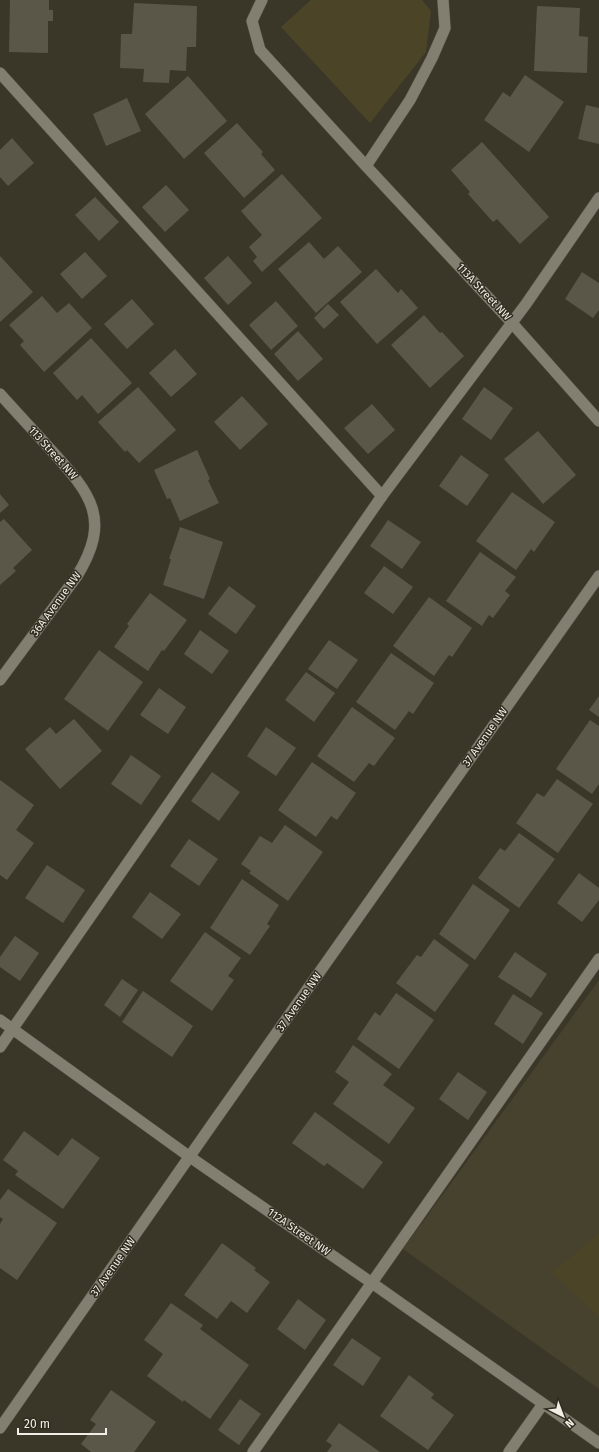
<svg xmlns="http://www.w3.org/2000/svg" width="599" height="1452" font-family="'Fira Sans',sans-serif">
<rect width="100%" height="100%" fill="#3a3729"/>
<polygon fill="#46422e" points="599,980 599,1389 403,1249"/>
<g fill="#4c4427">
<polygon points="311,0 422,0 431,11 426,52 370,123 281,27"/>
<polygon points="599,1233 599,1316 552,1273"/>
</g>
<g fill="#5a5749">
<polygon points="10,0 49,0 49,10 53,10 53,21 48,21 48,53 9,52"/>
<polygon points="134,3 197,6 196,47 187,47 186,71 170,70 169,83 143,82 144,69 120,68 121,34 132,34"/>
<polygon points="537,6 580,8 579,36 588,37 587,73 534,71"/>
<polygon points="525,75 564,102 529,152 484,120 503,92 510,97"/>
<polygon points="188,76 227,121 184,159 145,114"/>
<polygon points="127,98 141,131 106,146 93,114"/>
<polygon points="586,105 599,108 599,144 578,139"/>
<polygon points="237,123 263,152 261,154 275,170 244,198 204,153"/>
<polygon points="12,138 34,163 8,186 0,177 0,150"/>
<polygon points="482,142 549,217 520,244 497,219 493,222 468,194 470,192 451,170"/>
<polygon points="282,174 322,218 262,272 253,261 257,257 249,247 262,235 241,211"/>
<polygon points="166,185 189,210 165,232 142,207"/>
<polygon points="95,197 119,222 99,241 75,215"/>
<polygon points="309,242 324,259 338,246 362,272 316,313 278,269"/>
<polygon points="85,252 107,276 82,299 60,274"/>
<polygon points="0,256 33,292 0,322"/>
<polygon points="228,256 252,283 228,305 204,278"/>
<polygon points="376,269 398,293 401,289 418,308 377,344 340,302"/>
<polygon points="582,272 599,283 599,310 593,318 565,299"/>
<polygon points="42,296 57,313 69,303 92,328 44,372 20,345 24,341 9,325"/>
<polygon points="132,299 154,324 127,349 104,324"/>
<polygon points="276,301 298,326 271,350 249,325"/>
<polygon points="328,304 339,315 324,329 314,318"/>
<polygon points="424,315 440,333 442,332 464,356 430,388 391,345"/>
<polygon points="298,331 323,359 298,381 274,354"/>
<polygon points="91,338 132,383 98,414 82,395 77,400 53,373"/>
<polygon points="175,349 197,374 171,397 149,373"/>
<polygon points="138,387 176,430 139,463 127,450 125,452 98,422"/>
<polygon points="484,387 513,408 491,440 462,419"/>
<polygon points="242,396 268,424 240,450 214,422"/>
<polygon points="372,404 395,430 368,454 344,428"/>
<polygon points="538,431 576,475 543,504 504,459"/>
<polygon points="197,450 210,479 208,480 219,503 180,521 170,498 167,499 154,470"/>
<polygon points="461,455 489,475 467,506 439,486"/>
<polygon points="512,492 555,522 534,552 531,549 516,570 476,541"/>
<polygon points="0,494 9,505 0,513"/>
<polygon points="4,519 32,550 13,568 16,571 0,585 0,522"/>
<polygon points="388,520 421,542 402,569 370,546"/>
<polygon points="180,527 223,542 204,599 163,585 171,559 169,559"/>
<polygon points="480,552 516,577 505,591 510,595 493,618 489,615 482,626 446,601"/>
<polygon points="384,566 413,587 393,614 364,593"/>
<polygon points="229,586 256,606 236,634 208,614"/>
<polygon points="150,593 187,620 164,651 162,650 148,671 114,647 129,626 127,624"/>
<polygon points="429,597 472,628 452,657 449,655 434,676 393,646"/>
<polygon points="200,630 229,651 212,674 184,654"/>
<polygon points="329,640 358,660 337,689 308,669"/>
<polygon points="99,650 143,682 108,731 64,699"/>
<polygon points="391,653 434,683 413,714 409,711 395,730 356,702"/>
<polygon points="306,672 335,693 314,722 285,700"/>
<polygon points="159,688 186,707 168,734 140,715"/>
<polygon points="599,696 599,717 589,710"/>
<polygon points="352,707 395,738 374,766 369,763 354,782 317,756"/>
<polygon points="74,719 102,751 60,789 25,749 50,727 56,734"/>
<polygon points="590,720 599,726 599,784 592,794 556,769"/>
<polygon points="266,727 296,748 276,776 247,756"/>
<polygon points="131,755 161,776 141,805 111,784"/>
<polygon points="312,762 356,793 337,820 331,816 316,837 278,810"/>
<polygon points="212,772 240,792 219,821 191,801"/>
<polygon points="557,779 593,804 558,853 516,823 537,793 544,797"/>
<polygon points="0,780 34,805 16,830 34,843 7,880 0,875"/>
<polygon points="285,825 323,852 288,901 249,873 251,871 241,864 260,836 272,843"/>
<polygon points="519,833 555,859 519,908 478,878 500,848 505,851"/>
<polygon points="189,839 218,859 199,886 170,866"/>
<polygon points="47,865 85,890 63,923 25,898"/>
<polygon points="579,873 599,888 599,900 582,922 557,903"/>
<polygon points="242,879 279,905 267,924 270,926 250,955 210,928"/>
<polygon points="473,884 510,910 475,960 439,934"/>
<polygon points="150,892 181,914 162,939 132,917"/>
<polygon points="205,932 241,958 228,976 234,980 212,1011 170,981"/>
<polygon points="15,936 39,953 20,981 0,967 0,957"/>
<polygon points="434,939 469,965 435,1012 396,983 417,955 421,957"/>
<polygon points="515,952 547,974 531,998 498,977"/>
<polygon points="122,979 138,990 120,1017 104,1005"/>
<polygon points="143,991 193,1026 172,1057 122,1022"/>
<polygon points="396,993 434,1020 399,1069 357,1039 375,1012 380,1016"/>
<polygon points="513,994 543,1013 523,1044 494,1024"/>
<polygon points="353,1045 392,1074 383,1085 415,1108 389,1144 333,1104 349,1082 335,1072"/>
<polygon points="458,1072 487,1092 468,1120 439,1099"/>
<polygon points="315,1112 383,1162 363,1189 327,1163 324,1166 292,1143"/>
<polygon points="24,1131 58,1156 72,1138 100,1158 63,1209 15,1175 18,1171 3,1160"/>
<polygon points="8,1189 57,1223 17,1280 0,1268 0,1224 3,1219 0,1217 0,1200"/>
<polygon points="222,1243 256,1268 254,1270 270,1282 247,1313 231,1301 217,1319 184,1295"/>
<polygon points="298,1299 326,1320 305,1350 277,1329"/>
<polygon points="171,1303 203,1325 200,1329 249,1365 210,1419 184,1400 183,1402 147,1376 163,1354 144,1340"/>
<polygon points="352,1338 381,1358 363,1386 333,1365"/>
<polygon points="409,1375 434,1394 431,1398 454,1415 428,1450 380,1416"/>
<polygon points="111,1390 156,1422 134,1452 91,1452 81,1444 96,1424 90,1420"/>
<polygon points="240,1399 261,1414 239,1445 218,1430"/>
<polygon points="339,1423 380,1452 327,1452 332,1445 326,1441"/>
</g>
<g fill="none" stroke-linecap="round" stroke-linejoin="round">
<g stroke="#575449" stroke-width="12">
<g id="service">
<polyline points="0,73 382,496 526,304 599,198"/>
<polyline points="0,1047 382,496"/>
<polyline points="253,1452 599,959"/>
</g>
</g>
<g stroke="#575449" stroke-width="12">
<g id="minor">
<polyline points="262,0 252,21 260,50 366,166 512,323 599,421"/>
<polyline points="366,166 410,100 432,58 445,28 443,0"/>
<path d="M0,394C17,413 34,431 51,450C91,494 112,519 77,576L0,680"/>
<polyline points="0,1020 190,1157 372,1283 599,1443"/>
<polyline points="509,1452 543,1404"/>
</g>
</g>
<g stroke="#575449" stroke-width="12">
<polyline id="tertiary" points="0,1428 213,1123 599,576"/>
</g>
<use href="#service" stroke="#837f70" stroke-width="11"/>
<use href="#minor" stroke="#837f70" stroke-width="11"/>
<use href="#tertiary" stroke="#837f70" stroke-width="11"/>
</g>
<g text-anchor="middle" dominant-baseline="central" stroke-width="3" stroke-linejoin="round" paint-order="stroke">
<g font-size="11" fill="#f0eee5" stroke="#302c20">
<text transform="translate(484 292) rotate(47)">113A Street NW</text>
<text transform="translate(53 453) rotate(48)">113 Street NW</text>
<text transform="translate(56 604) rotate(-54)">36A Avenue NW</text>
<text transform="translate(485 737) rotate(-55)">37 Avenue NW</text>
<text transform="translate(299 1002) rotate(-55)">37 Avenue NW</text>
<text transform="translate(299 1232) rotate(35)">112A Street NW</text>
<text transform="translate(113 1267) rotate(-55)">37 Avenue NW</text>
</g>
</g>
<g transform="translate(563 1416) rotate(138)" stroke="#302c20" stroke-width="3" paint-order="stroke">
<path d="M0-3L7 15L0 10L-7 15Z" fill="#f0eee5"/>
<text y="-6" font-size="11" font-weight="bold" text-anchor="middle" fill="#f0eee5">N</text>
</g>
<path d="M18 1428v6h88v-6" fill="none" stroke="#f0eee5" stroke-width="2"/>
<text x="24" y="1428" font-size="12" fill="#f0eee5" stroke="#302c20" stroke-width="3" paint-order="stroke">20 m</text>
</svg>
